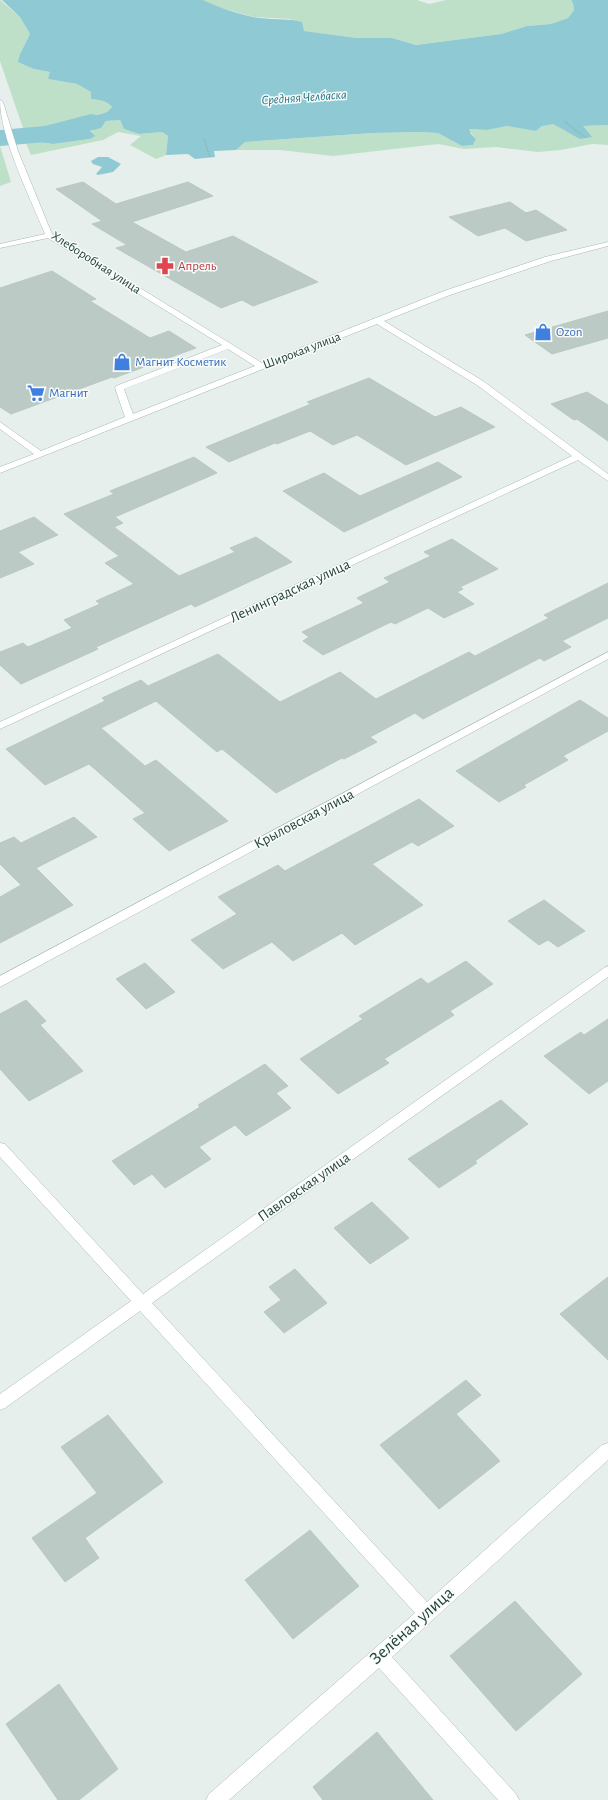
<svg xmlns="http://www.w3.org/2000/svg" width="608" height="1800" font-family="'Alegreya Sans',sans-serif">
<rect width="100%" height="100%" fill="#e6efeb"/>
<g fill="#bfe0c8">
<path d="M0,0L20,17L30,34L20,54L34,69L51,72L48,79L77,84L91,92V99C100,100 106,100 112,107L107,112L63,126L24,131L0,61Z"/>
<polygon points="203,0 417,0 429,4 446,0 571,0 573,2 574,10 568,18 551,24 527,26 501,34 416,45 392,38 357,38 303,31 290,19 254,17 217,7"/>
<path d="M120,120L124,129L139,134L162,132L168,136L166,155L156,159L130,145L141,136L118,132L103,140L31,155L26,143L39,142L53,144L90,139C91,119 104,121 120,120Z"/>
<polygon points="553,123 565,131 582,126 608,125 608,145 592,144 561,150 538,152 496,147 464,149 438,144 333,156 280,150 236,150 245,142 372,133 419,132 438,133 462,146 473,145 476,139 468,129 487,130 507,126 536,131 542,126"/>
<polygon points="0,146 11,182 0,186"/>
</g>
<g fill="#8ec9d4">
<path d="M2,0H203C219,8 236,13 253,17C269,20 286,18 302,22L304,31L357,38H392L416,45L501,34L527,26L551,24L568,18L574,10L573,3L571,0H608V125L583,126L592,137L580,139L553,124L542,126L536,131L507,126L487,130L469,129L471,134L476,139L473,145L462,146L438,133L419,132L372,133L245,142L236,150L214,151L215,157L195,159L188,154L166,155L168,136L162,132L139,134L124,129L120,120C108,121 97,120 90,131L95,136L90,139L53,144L39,142L26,143L24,131L63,126L107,112L112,107C106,100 99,100 91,99V92L77,84L48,79L50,72L34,69L18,62L20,54L30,34L20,17Z"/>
<polygon points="98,157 108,157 121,164 113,172 98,175 96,174 102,167 93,164 91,161"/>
</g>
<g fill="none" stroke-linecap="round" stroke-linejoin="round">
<polygon fill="#8ec9d4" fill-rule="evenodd" points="91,114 101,116 105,122 101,128 46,142 0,146 0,130 45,126"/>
</g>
<g fill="#bbcac4" stroke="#b8c9c2">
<polygon points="83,182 116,204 188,182 213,196 132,222 186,252 233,236 318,282 253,306 242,300 221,308 116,248 127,245 92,224 102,221 56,189"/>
<polygon points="510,202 526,213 536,210 567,230 526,241 505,228 478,236 449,217"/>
<polygon points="52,271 96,299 90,301 150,338 169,331 196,348 114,378 112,377 11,414 0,407 0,288"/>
<polygon points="608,311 608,338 552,354 525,335"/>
<polygon points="369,378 435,417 461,407 495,427 406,465 357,435 333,445 310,431 277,444 275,443 229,462 206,447 311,404 307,402"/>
<polygon points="587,392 608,405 608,441 577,419 574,420 551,404"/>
<polygon points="194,457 217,473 115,517 123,523 114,527 179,576 235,552 230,548 256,537 292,562 195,607 191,604 96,647 98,649 21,684 0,665 0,652 23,643 28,647 72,628 64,620 100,604 96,601 134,584 105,563 119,556 64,514 114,494 110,491"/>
<polygon points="438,462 462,477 344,532 283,491 324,473 360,496"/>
<polygon points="34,517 58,535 18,552 34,564 0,578 0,531"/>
<polygon points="452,539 498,569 460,587 463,589 457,592 474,604 444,618 428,608 395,624 391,622 323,655 303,641 309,637 302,632 364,603 357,598 390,582 384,578 431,556 424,552"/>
<polygon points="608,583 608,618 562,641 571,647 544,661 540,658 423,719 415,713 370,737 377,742 344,759 342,758 276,793 222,749 217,752 156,701 101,728 145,766 156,760 228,821 169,851 133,819 145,813 89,764 45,785 6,749 105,701 102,698 141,680 148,686 218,654 280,702 340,672 376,699 469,652 475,656 549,618 544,615"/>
<polygon points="580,700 608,718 608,731 563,756 568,760 524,785 526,787 499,802 456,771"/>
<polygon points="419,799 454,826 418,846 412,842 372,864 423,905 355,945 342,933 293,961 272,942 223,969 191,940 237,914 218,897 278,865 285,871"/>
<polygon points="74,817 97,837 36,868 73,905 0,943 0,897 21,885 0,864 0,843 14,837 21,843"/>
<polygon points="544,900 585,931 558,947 548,940 539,945 508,921"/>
<polygon points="466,961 493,984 450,1011 454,1015 384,1059 389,1063 338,1094 300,1059 363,1019 359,1016 421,978 428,984"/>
<polygon points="145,963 175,992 146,1009 116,979"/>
<polygon points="26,1000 46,1021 40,1025 83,1071 29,1101 0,1069 0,1014"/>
<polygon points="608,1019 608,1081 589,1094 544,1056 581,1032 584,1035"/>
<polygon points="265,1064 288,1086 276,1093 291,1108 246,1136 235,1125 199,1147 211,1159 189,1173 165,1188 152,1174 134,1185 112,1161 200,1107 198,1105"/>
<polygon points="501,1100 528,1124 475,1161 477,1163 439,1188 408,1159"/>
<polygon points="372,1202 409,1238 370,1264 334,1228"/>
<polygon points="295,1269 327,1303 284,1333 264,1312 281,1300 269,1287"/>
<polygon points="608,1277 608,1360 560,1314"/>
<polygon points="466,1380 481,1395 456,1414 500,1461 439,1509 380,1445"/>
<polygon points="108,1415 163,1482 85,1538 99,1558 65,1582 32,1538 97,1493 61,1447"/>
<polygon points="310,1530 359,1586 293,1639 245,1580"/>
<polygon points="515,1601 582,1674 516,1731 450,1656"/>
<polygon points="59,1684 118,1769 79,1800 58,1800 6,1724"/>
<polygon points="377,1732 433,1800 323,1800 313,1787"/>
</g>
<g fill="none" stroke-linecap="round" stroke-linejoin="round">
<g stroke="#a8b8b2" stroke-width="1">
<g id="minor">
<path d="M0,100L3,102L18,151L52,234L262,363L444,291L545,257L608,242V246L551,261L450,295L384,321L483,381L608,474V481L578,460L0,729V722L572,456L477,385L377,324L0,473V467L34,454L0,429V422L41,451L125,417L115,388L116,386L222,345L48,238L0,248V244L45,234C30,197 0,138 0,100ZM228,349L255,366L133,414L124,389Z"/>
<polygon points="608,652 608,659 0,987 0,976"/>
<polygon points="608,966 608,977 152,1303 427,1602 602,1445 608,1443 608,1460 392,1657 516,1794 519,1800 498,1800 379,1668 229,1800 206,1800 209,1794 415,1613 140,1311 5,1408 0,1410 0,1394 131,1301 0,1157 0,1143 5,1144 143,1294 604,968"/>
</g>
</g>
<g stroke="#86b3a5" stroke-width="1.5" stroke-dasharray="1 1.5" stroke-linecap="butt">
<polyline points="565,122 586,138"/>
<polyline points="204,139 210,157"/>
</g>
<use href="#minor" fill="#fff" fill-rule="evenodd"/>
</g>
<defs>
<g id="pharmacy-bare" transform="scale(1.38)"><path d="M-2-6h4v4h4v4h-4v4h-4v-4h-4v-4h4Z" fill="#e0444e" stroke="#f7fbf9" stroke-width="2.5" paint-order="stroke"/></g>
<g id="shop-bare" transform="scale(1.38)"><path d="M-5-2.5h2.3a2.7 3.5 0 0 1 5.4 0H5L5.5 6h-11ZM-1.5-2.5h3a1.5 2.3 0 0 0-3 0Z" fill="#3f7fe0" stroke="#f7fbf9" stroke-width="2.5" paint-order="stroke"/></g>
<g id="supermarket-bare" transform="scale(1.38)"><path d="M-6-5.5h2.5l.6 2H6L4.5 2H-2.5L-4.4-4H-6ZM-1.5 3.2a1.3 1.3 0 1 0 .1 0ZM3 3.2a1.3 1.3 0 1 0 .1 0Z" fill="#3f7fe0" stroke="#f7fbf9" stroke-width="2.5" paint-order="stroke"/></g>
</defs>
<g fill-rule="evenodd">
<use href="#pharmacy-bare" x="165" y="266"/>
<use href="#shop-bare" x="543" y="332"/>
<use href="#shop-bare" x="122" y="362"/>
<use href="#supermarket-bare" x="36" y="393"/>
</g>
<g text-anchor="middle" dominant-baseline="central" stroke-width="3" stroke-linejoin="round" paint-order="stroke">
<g font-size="13" font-style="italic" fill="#1c6f80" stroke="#f7fbf9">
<text transform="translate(304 98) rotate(-4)">Средняя Челбаска</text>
</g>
<g font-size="13" fill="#24423a" stroke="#f7fbf9">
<text transform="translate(96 263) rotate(33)">Хлеборобная улица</text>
<text transform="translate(302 351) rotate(-21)">Широкая улица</text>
</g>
<g font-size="13" fill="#be3a42" stroke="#f7fbf9" text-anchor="start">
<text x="178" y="266">Апрель</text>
</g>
<g font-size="13" fill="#366cbe" stroke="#f7fbf9" text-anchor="start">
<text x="556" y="332">Ozon</text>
<text x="135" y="362">Магнит Косметик</text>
<text x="49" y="393">Магнит</text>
</g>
<g font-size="15" fill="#24423a" stroke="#f7fbf9">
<text transform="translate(290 591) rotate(-25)">Ленинградская улица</text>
<text transform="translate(304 819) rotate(-28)">Крыловская улица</text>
<text transform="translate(304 1187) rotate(-35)">Павловская улица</text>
</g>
<g font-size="18" fill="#24423a" stroke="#f7fbf9">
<text transform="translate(412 1626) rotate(-42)">Зелёная улица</text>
</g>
</g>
</svg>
